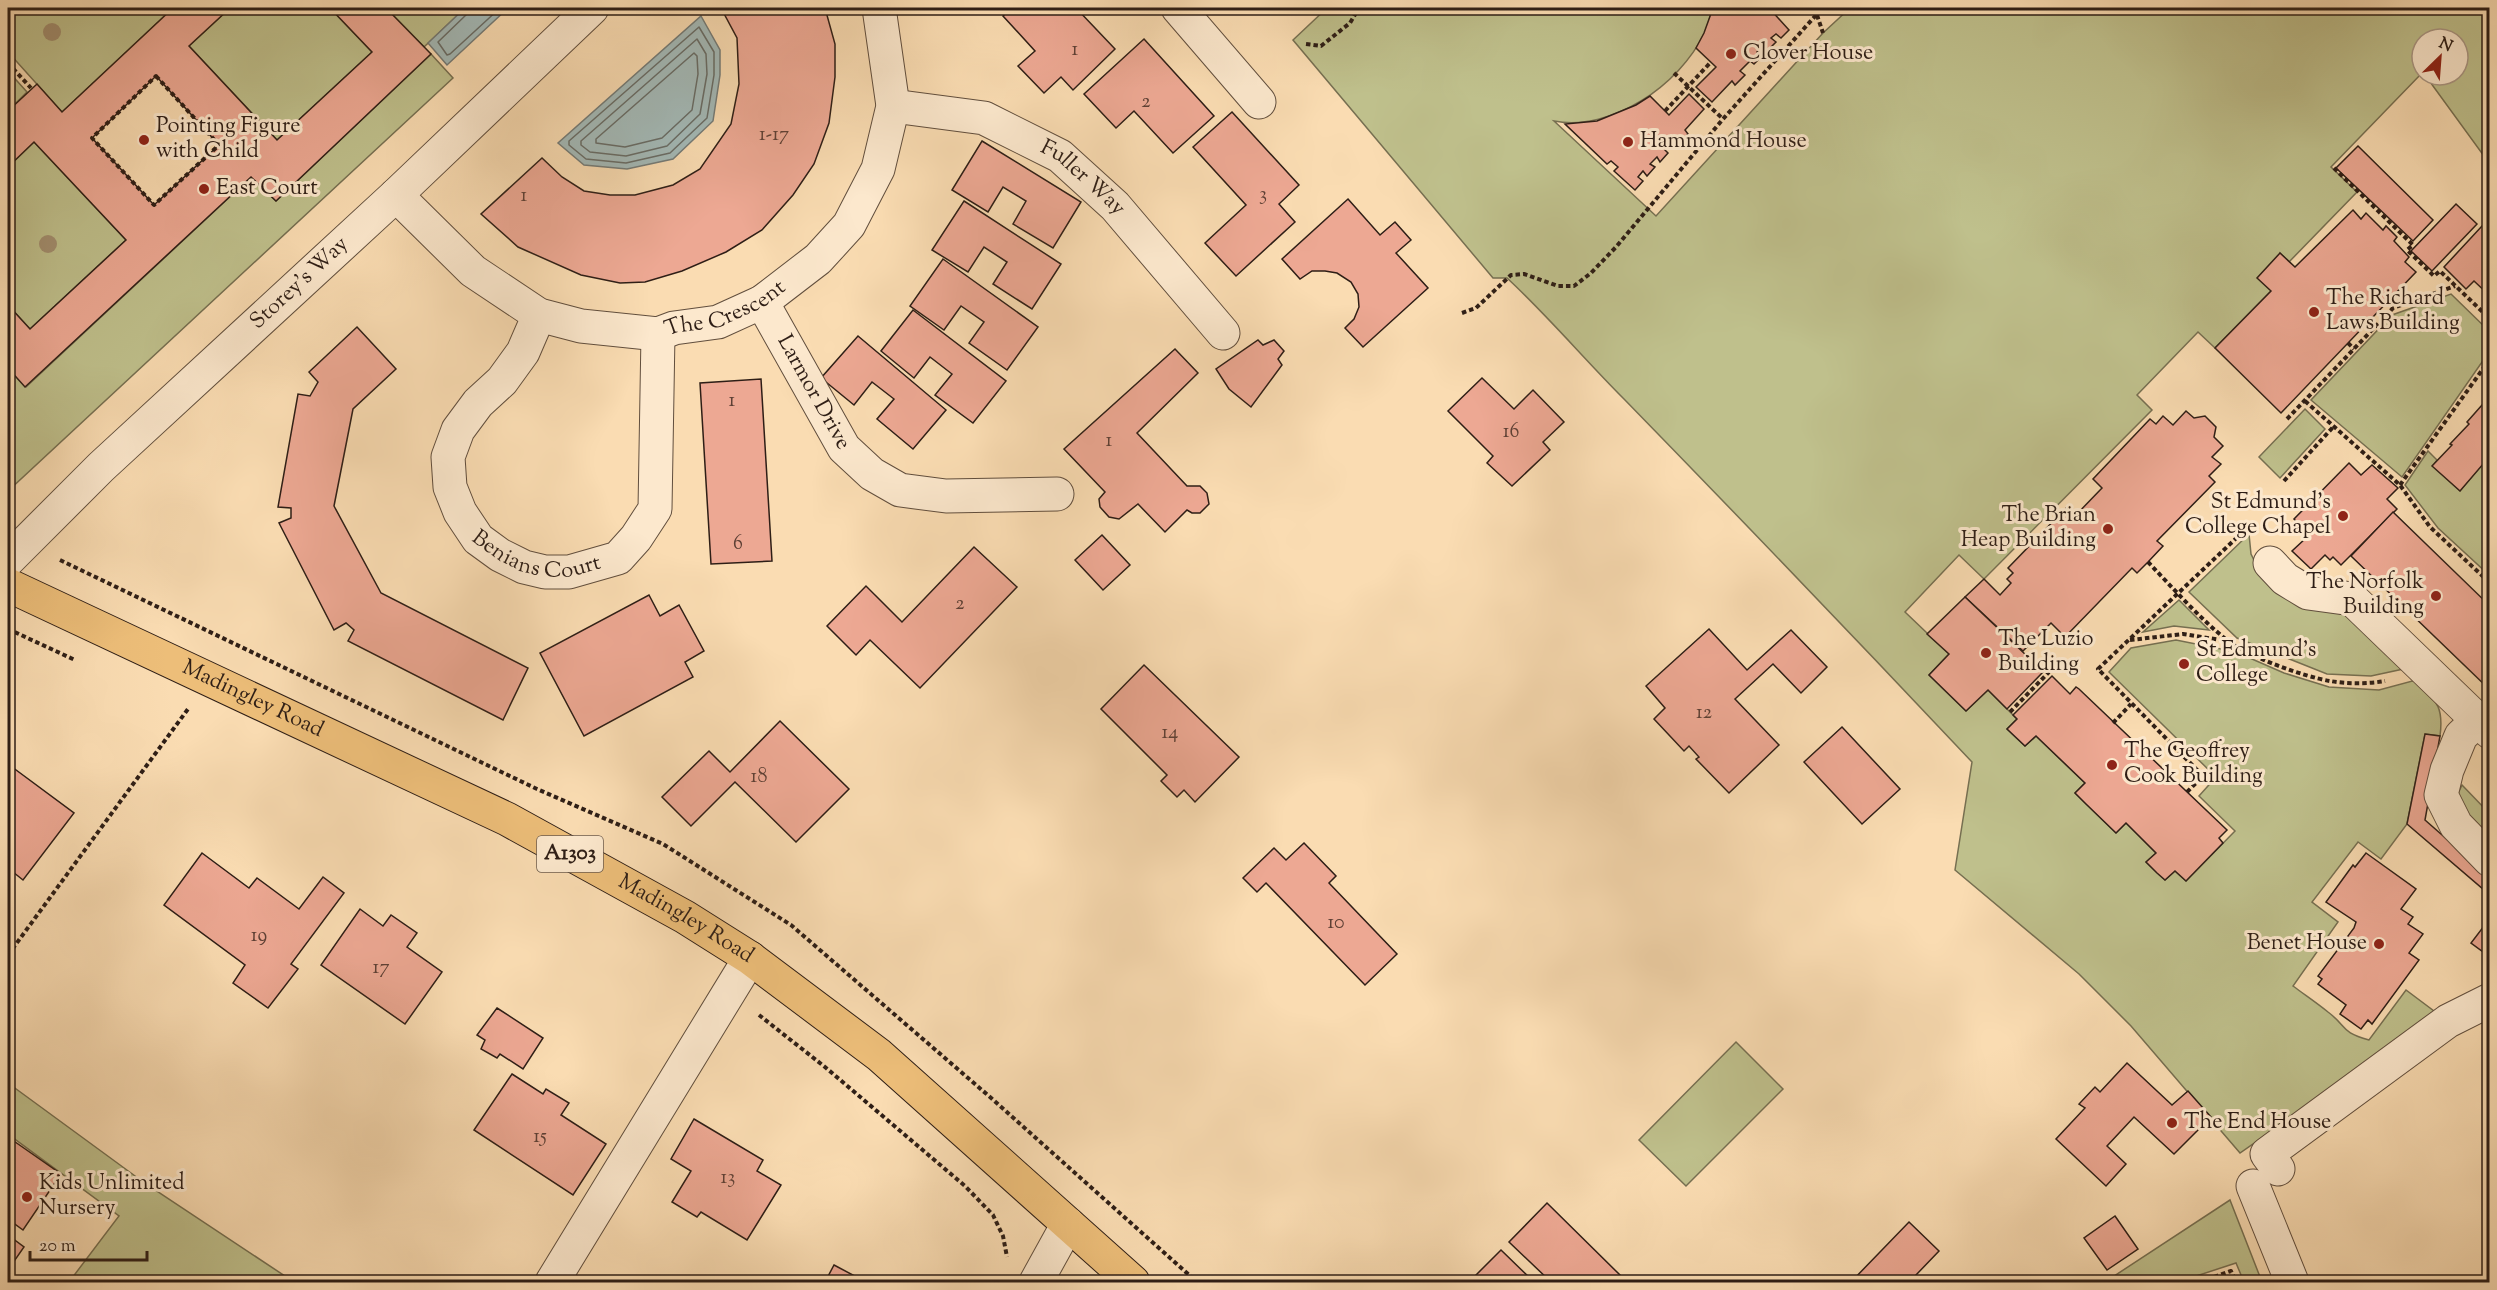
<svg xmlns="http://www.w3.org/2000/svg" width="2497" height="1290" font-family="'Sorts Mill Goudy',serif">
<rect width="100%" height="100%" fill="#fadcb2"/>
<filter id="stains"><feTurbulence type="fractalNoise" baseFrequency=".00333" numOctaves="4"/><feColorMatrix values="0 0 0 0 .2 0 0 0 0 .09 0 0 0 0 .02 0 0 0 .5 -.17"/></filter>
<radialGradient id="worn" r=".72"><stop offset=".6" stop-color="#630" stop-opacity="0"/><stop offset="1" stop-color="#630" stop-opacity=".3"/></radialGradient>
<g fill="#bfc08c" stroke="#766f51" stroke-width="1.5">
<polygon points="8,8 173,8 62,112 8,52"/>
<polygon points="230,8 330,8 372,52 277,140 189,46"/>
<polygon points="386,8 465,8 424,47"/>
<path d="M1327,8H1713C1710,16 1708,25 1704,34C1679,85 1612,132 1554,121L1656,216L1823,33L1850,8H2489V163L2425,75H2458V39H2422V73L2331,167L2357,192L2289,262L2280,253L2271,291L2215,348L2198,332L2137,395L2152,410L1984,579L1959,555L1905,612L1949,654L1929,675L1966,711L1988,690L2017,719L2007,729L2025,746L2036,736L2085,783L2075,793L2116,833L2126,823L2156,853L2146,862L2165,880L2175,871L2186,881L2235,831L2199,796L2216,777L2109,672L2131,648L2176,640L2236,652L2284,673L2329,687L2379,690L2416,680C2436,701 2444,706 2440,736L2425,734L2407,824L2381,859L2358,842L2312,902L2338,922L2293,986C2305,995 2317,1003 2328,1012C2348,1027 2340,1032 2369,1040L2406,990L2434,1011L2382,1054L2240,1153L2131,1026L2079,974L1955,870L1972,762C1857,640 1741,519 1624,399C1584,359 1548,316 1507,278H1493L1293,40Z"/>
<polygon points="431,54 453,78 8,491 8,368 26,387 251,177 276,201"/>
<polygon points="8,71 27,92 8,111"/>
<polygon points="34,142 126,240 30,329 8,305 8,167"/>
<polygon points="2451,294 2489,331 2489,352 2402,477 2311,400 2392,315"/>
<polygon points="2305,409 2325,429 2280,478 2259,457"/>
<polygon points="2428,451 2437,460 2433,466 2460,491 2489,456 2489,575 2438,528 2405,485"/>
<polygon points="2249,534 2251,554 2263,578 2335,612 2356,619 2408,668 2371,676 2327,674 2237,638 2189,592"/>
<polygon points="2179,600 2209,630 2174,626 2143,632"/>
<polygon points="2462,785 2489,813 2489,849 2455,800"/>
<polygon points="1736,1042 1783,1089 1686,1186 1639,1140"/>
<polygon points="8,1083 146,1184 294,1282 69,1282 119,1216 8,1134"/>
<polygon points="2230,1200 2262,1282 2244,1282 2236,1263 2178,1282 2105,1282"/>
</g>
<g fill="#a3b9b7" stroke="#747b77" stroke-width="1.5">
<polygon points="465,8 508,8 447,65 428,43"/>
<polygon points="701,16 720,50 720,75 713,121 673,159 627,169 584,165 558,143"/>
</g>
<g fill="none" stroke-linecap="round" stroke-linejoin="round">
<g stroke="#686c66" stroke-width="1.5">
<polyline points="469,8 467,14 438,42 447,55 450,54 500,8"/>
<polygon points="699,27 714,52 714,75 707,118 670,153 626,163 586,159 569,145 569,141"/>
<polygon points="697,39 706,54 707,74 700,114 667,146 626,156 590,152 581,145 581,141"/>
<polygon points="694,53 697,56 698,74 692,110 662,138 625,147 596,143 596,139"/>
</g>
</g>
<g fill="#eda893" stroke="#2e1e16" stroke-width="1.5" fill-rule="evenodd">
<path d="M173,8H230L189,46L277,140L372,52L330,8H386L431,54L276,201L251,177L25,387L8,368V305L30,329L126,240L34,142L8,167V111L37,84L62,112ZM156,76L219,145L154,205L92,138Z"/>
<polygon points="721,8 825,8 835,44 835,77 829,123 814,164 793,195 762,230 726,252 682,271 645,282 620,283 581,275 518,247 481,214 542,158 562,177 584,191 610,195 635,195 673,185 700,169 731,124 739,84 737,38"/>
<polygon points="1012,8 1076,8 1115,49 1073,90 1061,77 1044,93 1018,66 1035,51 1003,16"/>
<polygon points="1713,8 1760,8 1766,13 1770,9 1789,30 1781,38 1776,34 1771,38 1776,42 1767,51 1763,46 1757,52 1762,56 1754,64 1750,61 1740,71 1745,75 1735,85 1732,81 1712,102 1696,87 1716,67 1696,48 1704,33"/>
<polygon points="1144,39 1214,116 1173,153 1134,111 1116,128 1084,94"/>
<polygon points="1689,94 1704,109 1685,130 1688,134 1679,144 1675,140 1665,150 1668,153 1660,162 1657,157 1650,164 1655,167 1647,176 1643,171 1638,177 1643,181 1635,190 1614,171 1618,167 1611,161 1607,164 1565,124 1597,121 1636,105 1650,96 1669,115"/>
<polygon points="1232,112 1299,185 1279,204 1295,222 1236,276 1205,243 1246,205 1193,147"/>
<polygon points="982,141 1081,202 1053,248 1013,224 1026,201 1003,187 988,212 952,190"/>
<polygon points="2358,146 2433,220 2413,241 2336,168"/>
<polygon points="1348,199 1380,235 1395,222 1411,240 1396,253 1428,288 1363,347 1345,328 1354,319 1359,307 1358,294 1351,282 1337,273 1325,271 1312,271 1300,279 1282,259"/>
<polygon points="964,201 1061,264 1032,309 993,284 1007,262 984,247 968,272 932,250"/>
<polygon points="2456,204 2477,224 2432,271 2411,251"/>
<polygon points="2353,210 2361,219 2366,213 2383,230 2386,226 2397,237 2394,241 2409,257 2405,262 2416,272 2281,413 2215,348 2271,291 2257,278 2280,253 2295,267"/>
<polygon points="2482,226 2490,233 2490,296 2474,281 2466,289 2444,267"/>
<polygon points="943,259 1038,327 1007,370 969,343 984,322 961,306 944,330 910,306"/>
<polygon points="913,310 1006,381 973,423 935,395 952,374 930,357 914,378 881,351"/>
<polygon points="357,327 396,369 353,409 334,506 381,593 528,668 503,720 348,641 354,630 346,623 334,630 279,523 291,518 291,508 278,507 298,394 310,396 318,382 309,372"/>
<polygon points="858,336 946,410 913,449 877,419 894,399 872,382 854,405 821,378"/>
<polygon points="1258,340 1263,345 1274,340 1284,351 1278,359 1282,365 1251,407 1229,389 1216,369"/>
<polygon points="1175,349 1198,373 1137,433 1187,486 1200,486 1207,493 1209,504 1200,513 1192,513 1187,510 1165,532 1138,504 1119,519 1109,517 1100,507 1099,499 1105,492 1064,449"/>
<polygon points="1482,378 1514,409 1533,390 1564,422 1543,442 1550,450 1512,486 1487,463 1493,456 1448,411"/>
<polygon points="761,379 772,561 711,564 700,383"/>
<polygon points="2490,396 2490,456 2460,491 2432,466 2452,445 2450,444 2469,424 2467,422"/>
<polygon points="2186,411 2194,418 2205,416 2216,427 2214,437 2223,446 2212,457 2221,464 2209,476 2215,482 2157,541 2163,546 2148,562 2137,573 2132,568 2065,637 2051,623 2023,651 1965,597 1984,579 2000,595 2011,583 2007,579 2013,573 2008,568 2066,508 2075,516 2102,488 2093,479 2150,419 2156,424 2163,416 2173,425"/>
<polygon points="2349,463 2361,475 2372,465 2398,488 2387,499 2397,509 2341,565 2333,557 2330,560 2325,555 2311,569 2292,551 2306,538 2302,534 2305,531 2294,519"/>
<polygon points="2393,512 2490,606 2490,690 2351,556"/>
<polygon points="1102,535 1130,565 1103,590 1075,560"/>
<polygon points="974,547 1017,587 920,688 870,640 856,655 827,626 866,586 902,622"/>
<polygon points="649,595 660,616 679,605 704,651 685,662 693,677 584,736 540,653"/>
<polygon points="1965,597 2028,657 2030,655 2042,666 2040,669 2043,672 2007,709 1988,690 1966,711 1929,675 1949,654 1927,634"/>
<polygon points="1709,629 1747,670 1791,630 1827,667 1801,693 1773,664 1735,699 1779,745 1729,793 1696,759 1699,757 1689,746 1684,751 1654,719 1665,708 1646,686"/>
<polygon points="1144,665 1239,757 1195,802 1184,790 1177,797 1161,781 1167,775 1101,709"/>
<polygon points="2052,676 2070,694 2076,687 2079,689 2227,830 2219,838 2223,843 2186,881 2175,871 2165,880 2157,873 2146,862 2156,853 2126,823 2116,833 2086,804 2075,793 2085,783 2036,736 2025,746 2007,729 2017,719 2013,715"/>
<polygon points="780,721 849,789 796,842 735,782 691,826 662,797 709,751 730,772"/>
<polygon points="1842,727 1900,789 1862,824 1804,762"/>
<polygon points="2425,734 2440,736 2425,820 2490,877 2490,895 2407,824"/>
<polygon points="8,764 74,813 23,880 8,868"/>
<polygon points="1304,843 1336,876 1329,883 1397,954 1365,985 1266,883 1257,892 1243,878 1274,848 1286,860"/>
<polygon points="202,853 249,888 257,878 299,909 323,877 344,893 291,964 298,969 268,1008 233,983 245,965 164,905"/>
<polygon points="2366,853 2416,889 2401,909 2413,917 2408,924 2423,934 2409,953 2419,960 2372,1024 2368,1020 2361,1029 2340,1014 2346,1005 2318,984 2322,979 2318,976 2354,928 2356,922 2326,902 2353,865 2355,867"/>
<polygon points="360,909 383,926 391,915 417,933 407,947 442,972 405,1024 321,965"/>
<polygon points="2484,926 2490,931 2490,957 2471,943"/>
<polygon points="497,1008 543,1038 523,1069 500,1054 497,1058 481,1049 485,1040 477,1035"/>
<polygon points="2127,1063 2172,1105 2188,1091 2211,1117 2174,1154 2134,1117 2107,1146 2126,1164 2106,1186 2056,1139 2085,1108 2079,1104 2095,1087 2100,1092"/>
<polygon points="512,1074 543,1094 546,1089 569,1103 561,1115 606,1144 573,1195 474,1130"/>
<polygon points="694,1119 763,1160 757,1171 781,1185 747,1240 701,1212 697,1217 672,1202 691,1171 671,1159"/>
<polygon points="8,1137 61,1174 23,1230 8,1219"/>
<polygon points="1547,1203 1620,1275 1612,1282 1551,1282 1509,1242"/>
<polygon points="2115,1216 2138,1249 2107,1270 2084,1238"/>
<polygon points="1909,1222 1939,1251 1916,1275 1924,1282 1851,1282"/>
<polygon points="8,1235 24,1247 8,1270"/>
<polygon points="1501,1250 1534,1282 1469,1282"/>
<polygon points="834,1265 866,1282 825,1282"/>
</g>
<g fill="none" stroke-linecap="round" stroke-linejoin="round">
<g stroke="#614e3d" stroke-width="35">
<g id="minor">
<polyline points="1178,8 1259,102"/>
<path id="s1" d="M893,106L984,118L1060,156L1115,206L1223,333"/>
<path id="s2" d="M396,195L473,271L539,315L581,326L658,334L674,328L718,322L762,302L818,259L849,225L878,169L893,106L879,8"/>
<path id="s3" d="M762,302L844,448L872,474L900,490L946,496L1057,494"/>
<path id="s4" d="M539,315L523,352L502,381L478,403L458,430L448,457L450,487L460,512L478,539L500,555L524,567L545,572H569L618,558L636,538L655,509L658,334"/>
<path id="s5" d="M8,560L101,467L396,195L592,8"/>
<polyline points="2270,563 2285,579 2308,593 2352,599 2490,732"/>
<polyline points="2478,720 2461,736 2447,770 2441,795 2456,825 2490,860"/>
<polyline points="2278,1169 2267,1154 2448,1021 2490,1000"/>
<polyline points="2253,1186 2292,1282"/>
<polyline points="552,1282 750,958"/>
<polyline points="1036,1282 1068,1224"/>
</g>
</g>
<g stroke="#2e1e16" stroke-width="35">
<g id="major">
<path id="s6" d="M8,585L507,819L685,917L750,958L879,1055L1133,1282"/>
</g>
</g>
<g stroke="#2e1e16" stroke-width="4" stroke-dasharray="4.5 3" stroke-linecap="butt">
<polyline points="1817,15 1823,33"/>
<polyline points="1306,44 1321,46 1350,23 1359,8"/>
<polyline points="8,63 31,88"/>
<polyline points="1674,73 1723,119"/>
<polygon points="156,76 219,145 154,205 92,138"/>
<polyline points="1665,111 1711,62"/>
<polyline points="2334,168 2413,245 2407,250 2434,276 2440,271 2490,319"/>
<polyline points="1462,313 1476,308 1511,275 1524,274 1558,286 1574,286 1591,273 1616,247 1723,119 1817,14 1817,8"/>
<polyline points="2348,343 2354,349"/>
<polyline points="2305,401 2400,485 2430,527 2490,583"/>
<polyline points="2287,419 2393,308 2455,286"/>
<polyline points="2284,481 2334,426"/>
<polyline points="2400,485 2490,359"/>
<polyline points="60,560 537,789 663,844 791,925 990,1097 1197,1282"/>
<path d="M2148,562C2172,587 2200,619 2227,640C2246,656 2305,677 2330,681C2347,684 2368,684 2385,681"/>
<polyline points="8,629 75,660"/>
<polyline points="2130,640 2183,634 2227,641"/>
<polyline points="2010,712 2049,672"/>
<polyline points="2113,723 2131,704"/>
<polyline points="2187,792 2203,776 2098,669 2248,527"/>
<polyline points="8,955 188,709"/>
<polyline points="759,1015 825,1067 965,1186 993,1215 1003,1236 1007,1257"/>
<polyline points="2200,1282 2231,1271 2236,1282"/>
</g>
<use href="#minor" stroke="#fce8cd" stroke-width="33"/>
<use href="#major" stroke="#edbe79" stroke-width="33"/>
</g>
<g fill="#a28e6f">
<circle cx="52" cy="32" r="9"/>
<circle cx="48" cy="244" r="9"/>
</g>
<g fill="#8f2418" stroke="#fce8cd" stroke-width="2">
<circle cx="1731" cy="54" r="6"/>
<circle cx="144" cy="140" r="6"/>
<circle cx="1628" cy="142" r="6"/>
<circle cx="204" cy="189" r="6"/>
<circle cx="2314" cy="312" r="6"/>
<circle cx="2343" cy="516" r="6"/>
<circle cx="2108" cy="529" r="6"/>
<circle cx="2436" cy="596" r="6"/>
<circle cx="1986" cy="653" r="6"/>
<circle cx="2184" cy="664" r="6"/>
<circle cx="2112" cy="765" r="6"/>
<circle cx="2379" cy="944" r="6"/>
<circle cx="2172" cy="1123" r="6"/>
<circle cx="27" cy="1197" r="6"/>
</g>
<g text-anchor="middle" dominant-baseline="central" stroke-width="6" stroke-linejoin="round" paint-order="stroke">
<g font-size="20" fill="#5e4035">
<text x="1075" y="50">1</text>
<text x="1146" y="102">2</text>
<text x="774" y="135">1-17</text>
<text x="1263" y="195">3</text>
<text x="524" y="196">1</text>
<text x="732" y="401">1</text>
<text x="1511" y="432">16</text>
<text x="1109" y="441">1</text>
<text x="738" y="544">6</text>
<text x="960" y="604">2</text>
<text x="1704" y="713">12</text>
<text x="1170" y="733">14</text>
<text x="759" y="777">18</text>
<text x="1336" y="923">10</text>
<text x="259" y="936">19</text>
<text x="381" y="968">17</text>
<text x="540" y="1137">15</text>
<text x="728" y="1178">13</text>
</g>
<rect fill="#fce8cd" stroke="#6c5b4d" stroke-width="1.5" x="537" y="836" width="66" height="36" rx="4.5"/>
<g font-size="21" font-weight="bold" fill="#2e1e16">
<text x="570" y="854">A1303</text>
</g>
<g font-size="22" fill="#2e1e16" stroke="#fce8cd" text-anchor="start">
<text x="1743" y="54">Clover House</text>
<text x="156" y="127">Pointing Figure<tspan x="156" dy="25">with Child</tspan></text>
<text x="1640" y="142">Hammond House</text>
<text x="216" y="189">East Court</text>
<text x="2326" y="299">The Richard<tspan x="2326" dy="25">Laws Building</tspan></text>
<text x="2331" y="503" text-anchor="end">St Edmund's<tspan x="2331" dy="25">College Chapel</tspan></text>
<text x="2096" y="516" text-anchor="end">The Brian<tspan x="2096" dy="25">Heap Building</tspan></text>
<text x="2424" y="583" text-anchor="end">The Norfolk<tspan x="2424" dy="25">Building</tspan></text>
<text x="1998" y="640">The Luzio<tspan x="1998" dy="25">Building</tspan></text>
<text x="2196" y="651">St Edmund's<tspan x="2196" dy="25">College</tspan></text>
<text x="2124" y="752">The Geoffrey<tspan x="2124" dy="25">Cook Building</tspan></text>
<text x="2367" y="944" text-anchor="end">Benet House</text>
<text x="2184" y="1123">The End House</text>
<text x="39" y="1184">Kids Unlimited<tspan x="39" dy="25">Nursery</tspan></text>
</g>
<g font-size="22" fill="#2e1e16" stroke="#fce8cd">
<text stroke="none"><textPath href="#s1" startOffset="208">Fuller Way</textPath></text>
<text stroke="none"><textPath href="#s5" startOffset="402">Storey's Way</textPath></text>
<text stroke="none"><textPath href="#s2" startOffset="381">The Crescent</textPath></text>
<text stroke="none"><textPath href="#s3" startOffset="104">Larmor Drive</textPath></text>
<text stroke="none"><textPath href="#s4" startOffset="324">Benians Court</textPath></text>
<text stroke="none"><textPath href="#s6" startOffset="270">Madingley Road</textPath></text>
<text stroke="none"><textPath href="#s6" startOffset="756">Madingley Road</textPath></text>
</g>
</g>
<rect width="2497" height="1290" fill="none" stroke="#fadcb2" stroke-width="30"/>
<rect x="9" y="9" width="2479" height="1272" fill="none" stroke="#2e1e16" stroke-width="3"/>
<rect x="15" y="15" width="2467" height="1260" fill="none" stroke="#2e1e16" stroke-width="1.5"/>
<g transform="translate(2440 57) rotate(25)"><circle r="28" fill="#fce8cd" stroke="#aa9784" stroke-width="1.5"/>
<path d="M0-4.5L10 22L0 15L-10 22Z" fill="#8f2418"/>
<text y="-9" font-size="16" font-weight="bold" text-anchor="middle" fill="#2e1e16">N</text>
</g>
<path d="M30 1251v9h117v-9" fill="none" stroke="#2e1e16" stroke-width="3"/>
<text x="39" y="1251" font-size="18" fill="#2e1e16" stroke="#fce8cd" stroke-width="4.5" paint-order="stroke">20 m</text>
<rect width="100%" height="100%" filter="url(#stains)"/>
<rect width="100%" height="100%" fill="url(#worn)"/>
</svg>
